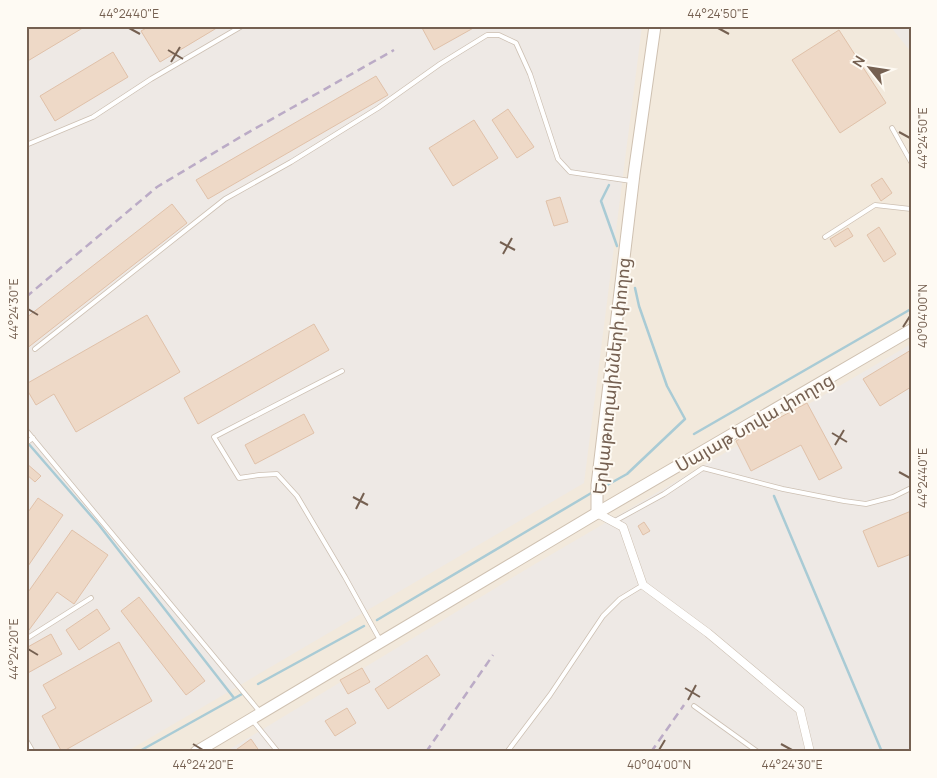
<svg xmlns="http://www.w3.org/2000/svg" width="937" height="778" font-family="Manrope,'Noto Sans Armenian',sans-serif">
<rect width="100%" height="100%" fill="#fbf7ed"/>
<rect fill="#f2e9dc" x="26" y="26" width="885" height="726"/>
<g fill="#eee9e5">
<polygon points="26,26 642,26 584,483 126,752 26,752"/>
<polygon points="890,26 911,26 911,52"/>
<polygon points="911,344 911,752 225,752 535,564"/>
</g>
<g fill="none" stroke-linecap="round" stroke-linejoin="round">
<g stroke="#a9cbd5" stroke-width="2.5">
<polyline points="609,185 601,201 617,246"/>
<polyline points="694,434 911,309"/>
<polyline points="27,442 99,525 234,698"/>
<polyline points="600,489 627,474 685,419 667,386 639,306 635,288"/>
<polyline points="774,496 882,752"/>
<polyline points="377,620 593,492"/>
<polyline points="258,684 364,626"/>
<polyline points="138,752 242,694"/>
</g>
</g>
<g fill="#eed9c7" stroke="#e0c1a9">
<polygon points="26,26 86,26 26,62"/>
<polygon points="150,26 220,26 160,62 141,31"/>
<polygon points="421,26 477,26 434,50"/>
<polygon points="839,30 886,103 840,133 792,60"/>
<polygon points="113,52 128,77 55,121 40,96"/>
<polygon points="376,76 388,95 208,199 196,180"/>
<polygon points="508,109 534,147 517,158 492,120"/>
<polygon points="474,120 498,158 453,186 429,148"/>
<polygon points="882,178 892,193 881,201 871,185"/>
<polygon points="560,197 568,222 554,226 546,201"/>
<polygon points="172,204 187,223 26,349 26,318"/>
<polygon points="879,227 896,254 884,262 867,235"/>
<polygon points="848,228 853,236 835,247 830,239"/>
<polygon points="147,315 180,372 76,432 54,394 36,405 26,388 26,384"/>
<polygon points="314,324 329,350 198,424 184,398"/>
<polygon points="911,350 911,387 880,406 863,379"/>
<polygon points="807,403 842,468 819,480 801,445 751,471 736,441"/>
<polygon points="304,414 314,433 255,464 245,445"/>
<polygon points="26,463 41,476 35,482 26,474"/>
<polygon points="38,498 63,515 26,569 26,515"/>
<polygon points="911,511 911,554 878,567 863,531"/>
<polygon points="644,522 650,531 643,535 638,526"/>
<polygon points="72,530 108,555 74,604 57,592 26,634 26,595"/>
<polygon points="139,597 205,681 186,695 121,611"/>
<polygon points="97,609 110,629 79,650 66,630"/>
<polygon points="51,634 62,654 26,674 26,648"/>
<polygon points="119,642 152,701 62,752 42,716 56,708 43,685"/>
<polygon points="427,655 440,675 388,709 375,689"/>
<polygon points="362,668 370,682 348,694 340,680"/>
<polygon points="347,708 356,723 335,736 325,721"/>
<polygon points="251,739 260,752 233,752"/>
</g>
<g fill="none" stroke-linecap="round" stroke-linejoin="round">
<g stroke="#cdc0b3" stroke-width="5.5">
<g id="lane">
<polyline points="892,128 911,162"/>
<polyline points="26,145 93,117 151,79 242,26"/>
<polyline points="825,237 875,205 911,209"/>
<polyline points="35,349 225,199 291,162 378,108 440,64 487,35 499,35 516,43 530,74 558,159 570,172 631,181"/>
<polyline points="342,371 214,437 239,478 259,475 277,474 297,496 345,577 380,640"/>
<polyline points="26,430 260,712"/>
<polyline points="26,443 33,438"/>
<polyline points="613,522 664,494 703,468 783,489 844,501 866,504 893,497 911,488"/>
<polyline points="26,639 91,598"/>
<polyline points="694,706 758,752"/>
<polyline points="253,721 278,752"/>
<polyline points="26,740 33,752"/>
<polyline points="507,752 550,695 603,616 620,599 643,585"/>
</g>
</g>
<g stroke="#cdc0b3" stroke-width="9">
<polyline id="street" points="597,513 623,527 643,585 708,633 800,710 810,752"/>
</g>
<g stroke="#cfc1b1" stroke-width="13">
<g id="secondary">
<polyline points="597,513 597,485 634,174 655,26"/>
<polyline points="196,752 597,513 911,330"/>
</g>
</g>
<use href="#lane" stroke="#fff" stroke-width="4"/>
<use href="#street" stroke="#fff" stroke-width="8"/>
<use href="#secondary" stroke="#fff" stroke-width="11"/>
<g stroke="#bbabc6" stroke-width="2.5" stroke-dasharray="8 5" stroke-linecap="butt">
<polyline points="26,297 157,187 242,136 394,50"/>
<polyline points="426,752 493,655"/>
<polyline points="651,752 684,705"/>
</g>
</g>
<path fill="none" stroke="#756051" stroke-width="2" d="M129,28L140,34M718,28L729,34M168,50L183,59M171,62L180,47M899,132L910,138M500,242L515,250M503,254L512,238M28,309L38,315M903,327L910,316M832,433L847,442M835,445L844,430M899,472L910,478M353,497L368,505M356,509L364,493M28,649L38,655M685,688L700,697M688,700L696,685M193,744L203,750M781,744L792,750M659,750L665,740"/>
<g text-anchor="middle" dominant-baseline="central" stroke-width="4" stroke-linejoin="round" paint-order="stroke">
<g font-size="18" fill="#756051" stroke="#fefaf3">
<text transform="translate(611 376) rotate(-84)">Երկաթուղայինների փողոց</text>
<text transform="translate(754 422) rotate(-30)">Սայաթ Նովա փողոց</text>
</g>
</g>
<rect width="937" height="778" fill="none" stroke="#fefaf3" stroke-width="55"/>
<g transform="translate(870 68) rotate(300)" stroke="#fefaf3" stroke-width="4" paint-order="stroke">
<path d="M0-4L9 19L0 12L-9 19Z" fill="#756051"/>
<text y="-8" font-size="14" font-weight="bold" text-anchor="middle" fill="#756051">N</text>
</g>
<rect x="28" y="28" width="882" height="722" fill="none" stroke="#756051" stroke-width="2"/>
<g font-size="12" text-anchor="middle" fill="#756051">
<text x="129" y="18">44°24'40"E</text>
<text x="718" y="18">44°24'50"E</text>
<text transform="translate(923 138) rotate(-90)" y="4">44°24'50"E</text>
<text transform="translate(14 309) rotate(-90)" y="4">44°24'30"E</text>
<text transform="translate(923 316) rotate(-90)" y="4">40°04'00"N</text>
<text transform="translate(923 478) rotate(-90)" y="4">44°24'40"E</text>
<text transform="translate(14 649) rotate(-90)" y="4">44°24'20"E</text>
<text x="203" y="769">44°24'20"E</text>
<text x="659" y="769">40°04'00"N</text>
<text x="792" y="769">44°24'30"E</text>
</g>
</svg>
